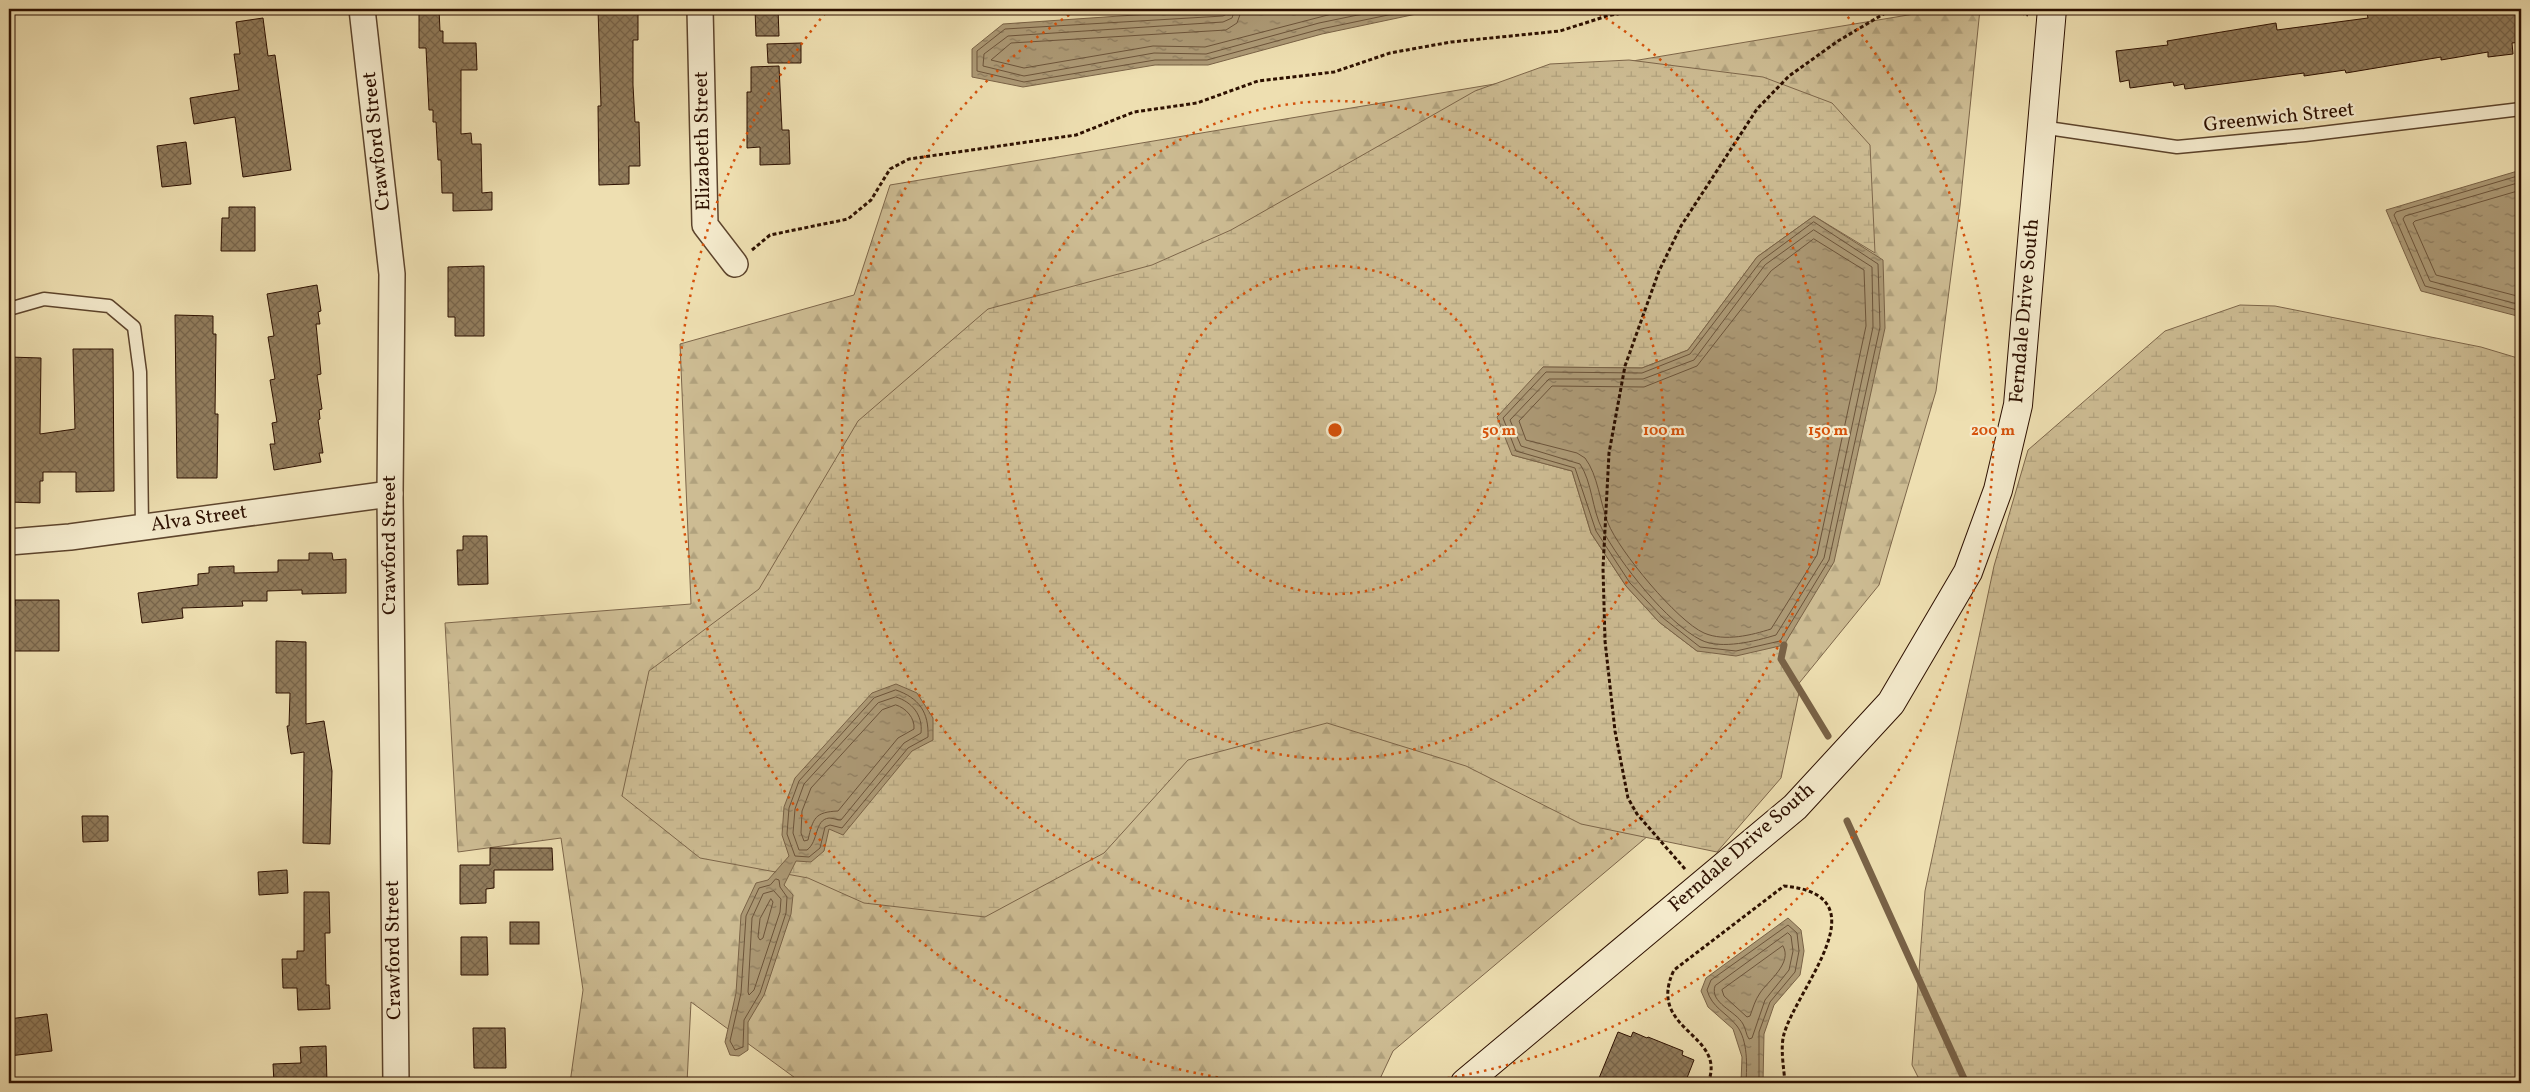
<svg xmlns="http://www.w3.org/2000/svg" width="2530" height="1092" font-family="Vollkorn,serif">
<defs>
<pattern id="forest-firs" width="22" height="20" patternUnits="userSpaceOnUse" patternTransform="scale(1.25)"><rect width="22" height="20" fill="#cdbc93"/><path d="M5 1l3.5 6h-7zM16 11l3.5 6h-7z" fill="#b0a17d"/></pattern>
<pattern id="wetland-marsh" width="20" height="14" patternUnits="userSpaceOnUse" patternTransform="scale(1.25)"><rect width="20" height="14" fill="#cdbc93"/><path d="M1 5h8M5 5V1M11 12h8M15 12V8" fill="none" stroke="#b0a17d"/></pattern>
<pattern id="water-ripples" width="26" height="14" patternUnits="userSpaceOnUse" patternTransform="scale(1.25)"><rect width="26" height="14" fill="#ac9975"/><path d="M2 4q2-2 4 0t4 0M15 11q2-2 4 0t4 0" fill="none" stroke="#8c7b5e"/></pattern>
<pattern id="building-cross-hatch" width="8" height="8" patternUnits="userSpaceOnUse" patternTransform="scale(1.25)"><rect width="8" height="8" fill="#917c5c"/><path d="M0 0l8 8M0 8l8-8" fill="none" stroke="#77644a"/></pattern>
</defs>
<rect width="100%" height="100%" fill="#eedfb1"/>
<filter id="stains"><feTurbulence type="fractalNoise" baseFrequency=".004" numOctaves="4"/><feColorMatrix values="0 0 0 0 .2 0 0 0 0 .09 0 0 0 0 .02 0 0 0 .5 -.17"/></filter>
<radialGradient id="worn" r=".72"><stop offset=".6" stop-color="#630" stop-opacity="0"/><stop offset="1" stop-color="#630" stop-opacity=".3"/></radialGradient>
<polygon fill="url(#forest-firs)" stroke="#7d664a" points="1944,9 1980,9 1960,206 1936,391 1879,585 1774,714 1706,787 1393,1051 1378,1083 802,1083 691,1002 687,1083 570,1083 583,990 561,838 458,852 445,623 691,604 680,344 854,295 890,185"/>
<g fill="url(#wetland-marsh)" stroke="#7d664a">
<polygon points="1629,60 1763,77 1832,103 1870,145 1875,253 1814,216 1757,257 1688,350 1642,368 1543,367 1512,455 1572,471 1591,533 1626,586 1659,622 1697,651 1784,645 1781,659 1800,688 1781,778 1717,852 1581,824 1466,766 1327,723 1188,760 1104,853 985,917 864,903 808,878 700,858 622,796 649,671 759,589 858,421 988,309 1152,265 1231,230 1475,91 1550,64"/>
<polygon points="2240,305 2275,306 2481,347 2521,359 2521,1083 1921,1083 1912,1065 1925,891 1994,566 2028,450 2165,331"/>
</g>
<g fill="url(#water-ripples)" stroke="#796246">
<polygon points="1235,9 1440,9 1322,34 1208,65 1155,65 1023,87 972,77 972,49 1003,24 1164,13 1236,11"/>
<polygon points="2521,170 2521,317 2421,291 2386,210"/>
<polygon points="1814,216 1883,260 1885,328 1834,562 1784,645 1736,656 1697,651 1659,622 1626,586 1591,533 1572,471 1512,455 1497,417 1543,367 1642,368 1688,350 1757,257"/>
<polygon points="896,684 917,693 933,718 933,740 912,751 843,835 829,829 824,851 811,862 796,861 784,885 793,895 791,914 764,995 748,1022 748,1050 739,1056 730,1055 725,1042 736,993 741,915 756,883 768,880 789,856 782,835 784,807 795,778 872,693"/>
<polygon points="1788,918 1801,930 1804,951 1800,975 1774,1005 1764,1034 1763,1083 1741,1083 1742,1057 1733,1029 1708,1007 1701,991 1706,978"/>
</g>
<g fill="none" stroke-linecap="round" stroke-linejoin="round">
<g stroke="#6c543a" stroke-width="1">
<polyline points="1228,9 1227,14 1223,16 1005,29 977,51 977,71 1024,82 1155,60 1207,60 1321,29 1417,9"/>
<polyline points="1235,9 1232,18 1223,22 1008,36 984,54 983,66 1024,76 1154,53 1206,54 1319,23 1387,9"/>
<polyline points="1242,9 1237,23 1226,30 1011,43 991,60 1024,68 1153,46 1205,47 1351,9"/>
<polyline points="2521,175 2396,212 2394,215 2425,286 2521,311"/>
<polyline points="2521,182 2405,216 2403,219 2430,281 2521,305"/>
<polyline points="2521,190 2415,221 2413,223 2436,275 2521,297"/>
<polygon points="1814,222 1878,264 1880,327 1829,560 1780,641 1736,651 1700,647 1663,618 1630,583 1596,531 1575,468 1516,451 1503,418 1546,372 1642,373 1690,354 1761,261"/>
<path d="M1814,230L1872,267L1873,327L1824,558L1776,635C1756,641 1721,650 1701,640C1667,623 1620,563 1602,529C1592,509 1592,482 1580,464L1521,446L1510,420L1549,379H1643L1694,360L1765,265Z"/>
<path d="M1814,239L1864,270L1866,326L1817,555L1771,629C1752,635 1725,642 1704,633C1677,621 1619,551 1608,523C1600,503 1598,475 1585,458L1577,453L1526,440L1519,421L1552,386L1644,387L1697,366L1771,271Z"/>
<path d="M896,690C919,698 929,712 928,737L908,748L842,828L830,825L825,827L820,848L809,857L795,856L787,834L789,808L799,781L874,698Z"/>
<path d="M896,697C912,702 923,715 921,733L904,743L841,820C837,820 833,818 829,818C814,820 819,841 807,850H799L793,833L795,809L804,784L878,703Z"/>
<path d="M896,705C906,708 915,718 914,729L898,738L838,811C815,812 813,818 808,840L804,841L801,833L802,811L811,788L882,710Z"/>
<polygon points="776,879 779,880 780,887 787,897 786,913 760,993 744,1020 743,1047 735,1050 730,1041 741,993 746,916 759,888 770,885"/>
<polygon points="774,891 781,899 780,912 754,990 749,995 748,992 752,918 763,894"/>
<polygon points="771,899 773,902 763,938 760,940 758,937 760,919"/>
<path d="M1788,933L1791,936L1793,951L1789,970L1765,1000L1752,1038L1749,1039C1746,1035 1746,1029 1743,1024C1736,1011 1709,1003 1715,986Z"/>
<path d="M1783,946C1793,963 1768,981 1760,993C1755,1000 1753,1008 1750,1016L1747,1017L1724,996L1722,990Z"/>
<path d="M1746,1083C1747,1065 1748,1041 1737,1026C1726,1012 1712,1008 1707,990L1711,980L1788,925L1797,933L1799,951L1795,972L1770,1002L1759,1032V1083"/>
</g>
<g stroke="#796246" stroke-width="7">
<polyline points="1784,645 1781,659 1828,736"/>
<polyline points="1847,821 1966,1083"/>
</g>
</g>
<g fill="url(#building-cross-hatch)" stroke="#2d1000">
<polygon points="419,9 439,9 440,31 443,31 443,43 476,43 477,70 461,70 461,134 471,133 472,144 481,144 482,193 492,192 492,210 453,211 453,193 442,193 441,160 438,160 436,122 433,122 433,110 429,110 426,48 419,48"/>
<polygon points="598,9 638,9 638,40 633,40 633,85 635,122 639,122 640,166 629,166 629,184 599,185 598,106 601,106"/>
<polygon points="755,9 778,9 779,36 756,36"/>
<polygon points="2395,9 2521,9 2521,42 2512,43 2513,54 2488,57 2488,52 2441,60 2441,57 2346,73 2345,70 2304,76 2304,73 2185,89 2184,84 2174,86 2173,82 2130,88 2129,80 2120,82 2116,51 2168,45 2167,41 2276,23 2277,30 2368,18 2367,13"/>
<polygon points="263,18 268,56 275,55 291,170 243,177 235,117 194,124 190,98 239,90 234,54 240,54 236,22"/>
<polygon points="801,43 801,63 768,63 767,44"/>
<polygon points="779,66 782,130 789,130 790,164 760,165 760,147 747,148 747,92 751,92 751,67"/>
<polygon points="186,142 191,184 162,187 157,146"/>
<polygon points="229,207 255,207 255,251 221,251 222,218 229,218"/>
<polygon points="484,266 484,336 455,336 455,317 448,317 448,267"/>
<polygon points="317,285 321,311 318,312 320,324 316,324 321,374 317,375 322,409 319,410 320,419 318,420 323,453 319,453 321,462 274,470 270,444 275,444 272,423 277,422 270,380 275,379 268,337 274,336 267,294"/>
<polygon points="175,315 213,316 213,334 216,334 215,414 218,414 217,478 177,478"/>
<polygon points="73,349 113,349 114,491 76,492 76,472 43,472 43,481 40,481 40,503 9,502 9,357 41,358 40,434 75,429"/>
<polygon points="463,536 487,536 488,584 458,585 457,550 463,550"/>
<polygon points="309,553 332,553 333,560 346,559 346,593 302,594 302,590 267,591 267,601 242,601 243,606 182,608 183,618 142,623 138,593 198,585 198,574 209,573 209,567 234,566 234,573 278,572 278,560 309,560"/>
<polygon points="15,600 59,600 59,651 9,651 9,606 15,606"/>
<polygon points="276,641 306,642 306,724 324,721 332,771 330,844 303,843 304,752 291,754 287,726 289,726 290,693 276,693"/>
<polygon points="82,816 108,816 108,841 83,842"/>
<polygon points="490,848 552,848 553,870 494,870 494,888 486,889 486,903 460,904 460,865 490,865"/>
<polygon points="287,870 288,893 259,895 258,872"/>
<polygon points="304,892 329,892 330,933 325,933 326,985 329,985 330,1009 298,1010 297,988 283,988 282,959 297,959 297,951 304,951"/>
<rect x="510" y="922" width="29" height="22"/>
<polygon points="461,937 487,937 488,975 461,975"/>
<polygon points="47,1014 52,1051 9,1056 9,1019"/>
<polygon points="473,1028 505,1028 506,1068 474,1068"/>
<polygon points="1618,1032 1631,1037 1633,1032 1647,1038 1648,1037 1683,1051 1682,1055 1694,1060 1685,1083 1597,1083"/>
<polygon points="326,1046 327,1083 274,1083 273,1064 301,1063 300,1047"/>
</g>
<g fill="none" stroke-linecap="round" stroke-linejoin="round">
<g stroke="#5d442c" stroke-width="15">
<g id="service">
<polyline points="2041,127 2177,147 2305,135 2521,109"/>
<polyline points="9,309 44,299 109,306 134,327 140,372 142,527"/>
</g>
</g>
<g stroke="#5d442c" stroke-width="28">
<g id="minor">
<polyline points="362,9 392,274 390,494 396,1083"/>
<polyline points="700,9 705,225 735,264"/>
<polyline points="9,542 70,537 390,494"/>
</g>
</g>
<g stroke="#2d1000" stroke-width="30">
<polyline id="secondary" points="1465,1083 1795,807 1891,703 1968,572 1998,490 2018,405 2052,9"/>
</g>
<g stroke="#2d1000" stroke-width="3" stroke-dasharray="4 2.5" stroke-linecap="butt">
<polyline points="2008,9 2028,15"/>
<polyline points="752,250 770,235 848,219 871,200 890,169 909,159 1076,135 1134,112 1197,103 1258,81 1334,72 1390,53 1451,42 1560,31 1607,16 1643,9"/>
<polyline points="1685,869 1637,814 1628,798 1615,731 1605,641 1603,568 1609,453 1625,366 1659,271 1681,226 1757,109 1789,76 1838,41 1892,9"/>
<path d="M1708,1083C1728,1033 1645,1031 1674,970L1784,886C1884,895 1798,986 1784,1034C1780,1048 1784,1069 1785,1083"/>
</g>
<use href="#service" stroke="#f4eacc" stroke-width="12"/>
<use href="#minor" stroke="#f4eacc" stroke-width="25"/>
<use href="#secondary" stroke="#f4eacc" stroke-width="28"/>
</g>
<g fill="none" stroke="#d5520b" stroke-width="2.5" stroke-dasharray="2.5 5">
<circle cx="1335" cy="430" r="164"/>
<circle cx="1335" cy="430" r="329"/>
<path d="M1593 10A493 493 0 1 1 1077 10"/>
<path d="M1255 1083A658 658 0 0 1 827 11M1843 11A658 658 0 0 1 1415 1083"/>
</g>
<g text-anchor="middle" dominant-baseline="central" stroke-width="4.5" stroke-linejoin="round" paint-order="stroke">
<g font-size="20" fill="#2d1000" stroke="#f4eacc">
<text transform="translate(2279 118) rotate(-6)">Greenwich Street</text>
<text transform="translate(377 141) rotate(-96)">Crawford Street</text>
<text transform="translate(703 141) rotate(-91)">Elizabeth Street</text>
<text transform="translate(2025 311) rotate(-85)">Ferndale Drive South</text>
<text transform="translate(199 519) rotate(-8)">Alva Street</text>
<text transform="translate(390 545) rotate(-90)">Crawford Street</text>
<text transform="translate(1742 848) rotate(-41)">Ferndale Drive South</text>
<text transform="translate(394 950) rotate(-91)">Crawford Street</text>
</g>
</g>
<circle cx="1335" cy="430" r="8" fill="#d5520b" stroke="#f4eacc" stroke-width="2.5"/>
<g font-size="15" text-anchor="middle" font-weight="bold" fill="#d5520b" stroke="#f4eacc" stroke-width="4.5" stroke-linejoin="round" paint-order="stroke">
<text x="1499" y="435">50 m</text>
<text x="1664" y="435">100 m</text>
<text x="1828" y="435">150 m</text>
<text x="1993" y="435">200 m</text>
</g>
<rect width="2530" height="1092" fill="none" stroke="#eedfb1" stroke-width="30"/>
<rect x="10" y="10" width="2510" height="1072" fill="none" stroke="#2d1000" stroke-width="2.5"/>
<rect x="15" y="15" width="2500" height="1062" fill="none" stroke="#2d1000"/>
<rect width="100%" height="100%" filter="url(#stains)"/>
<rect width="100%" height="100%" fill="url(#worn)"/>
</svg>
